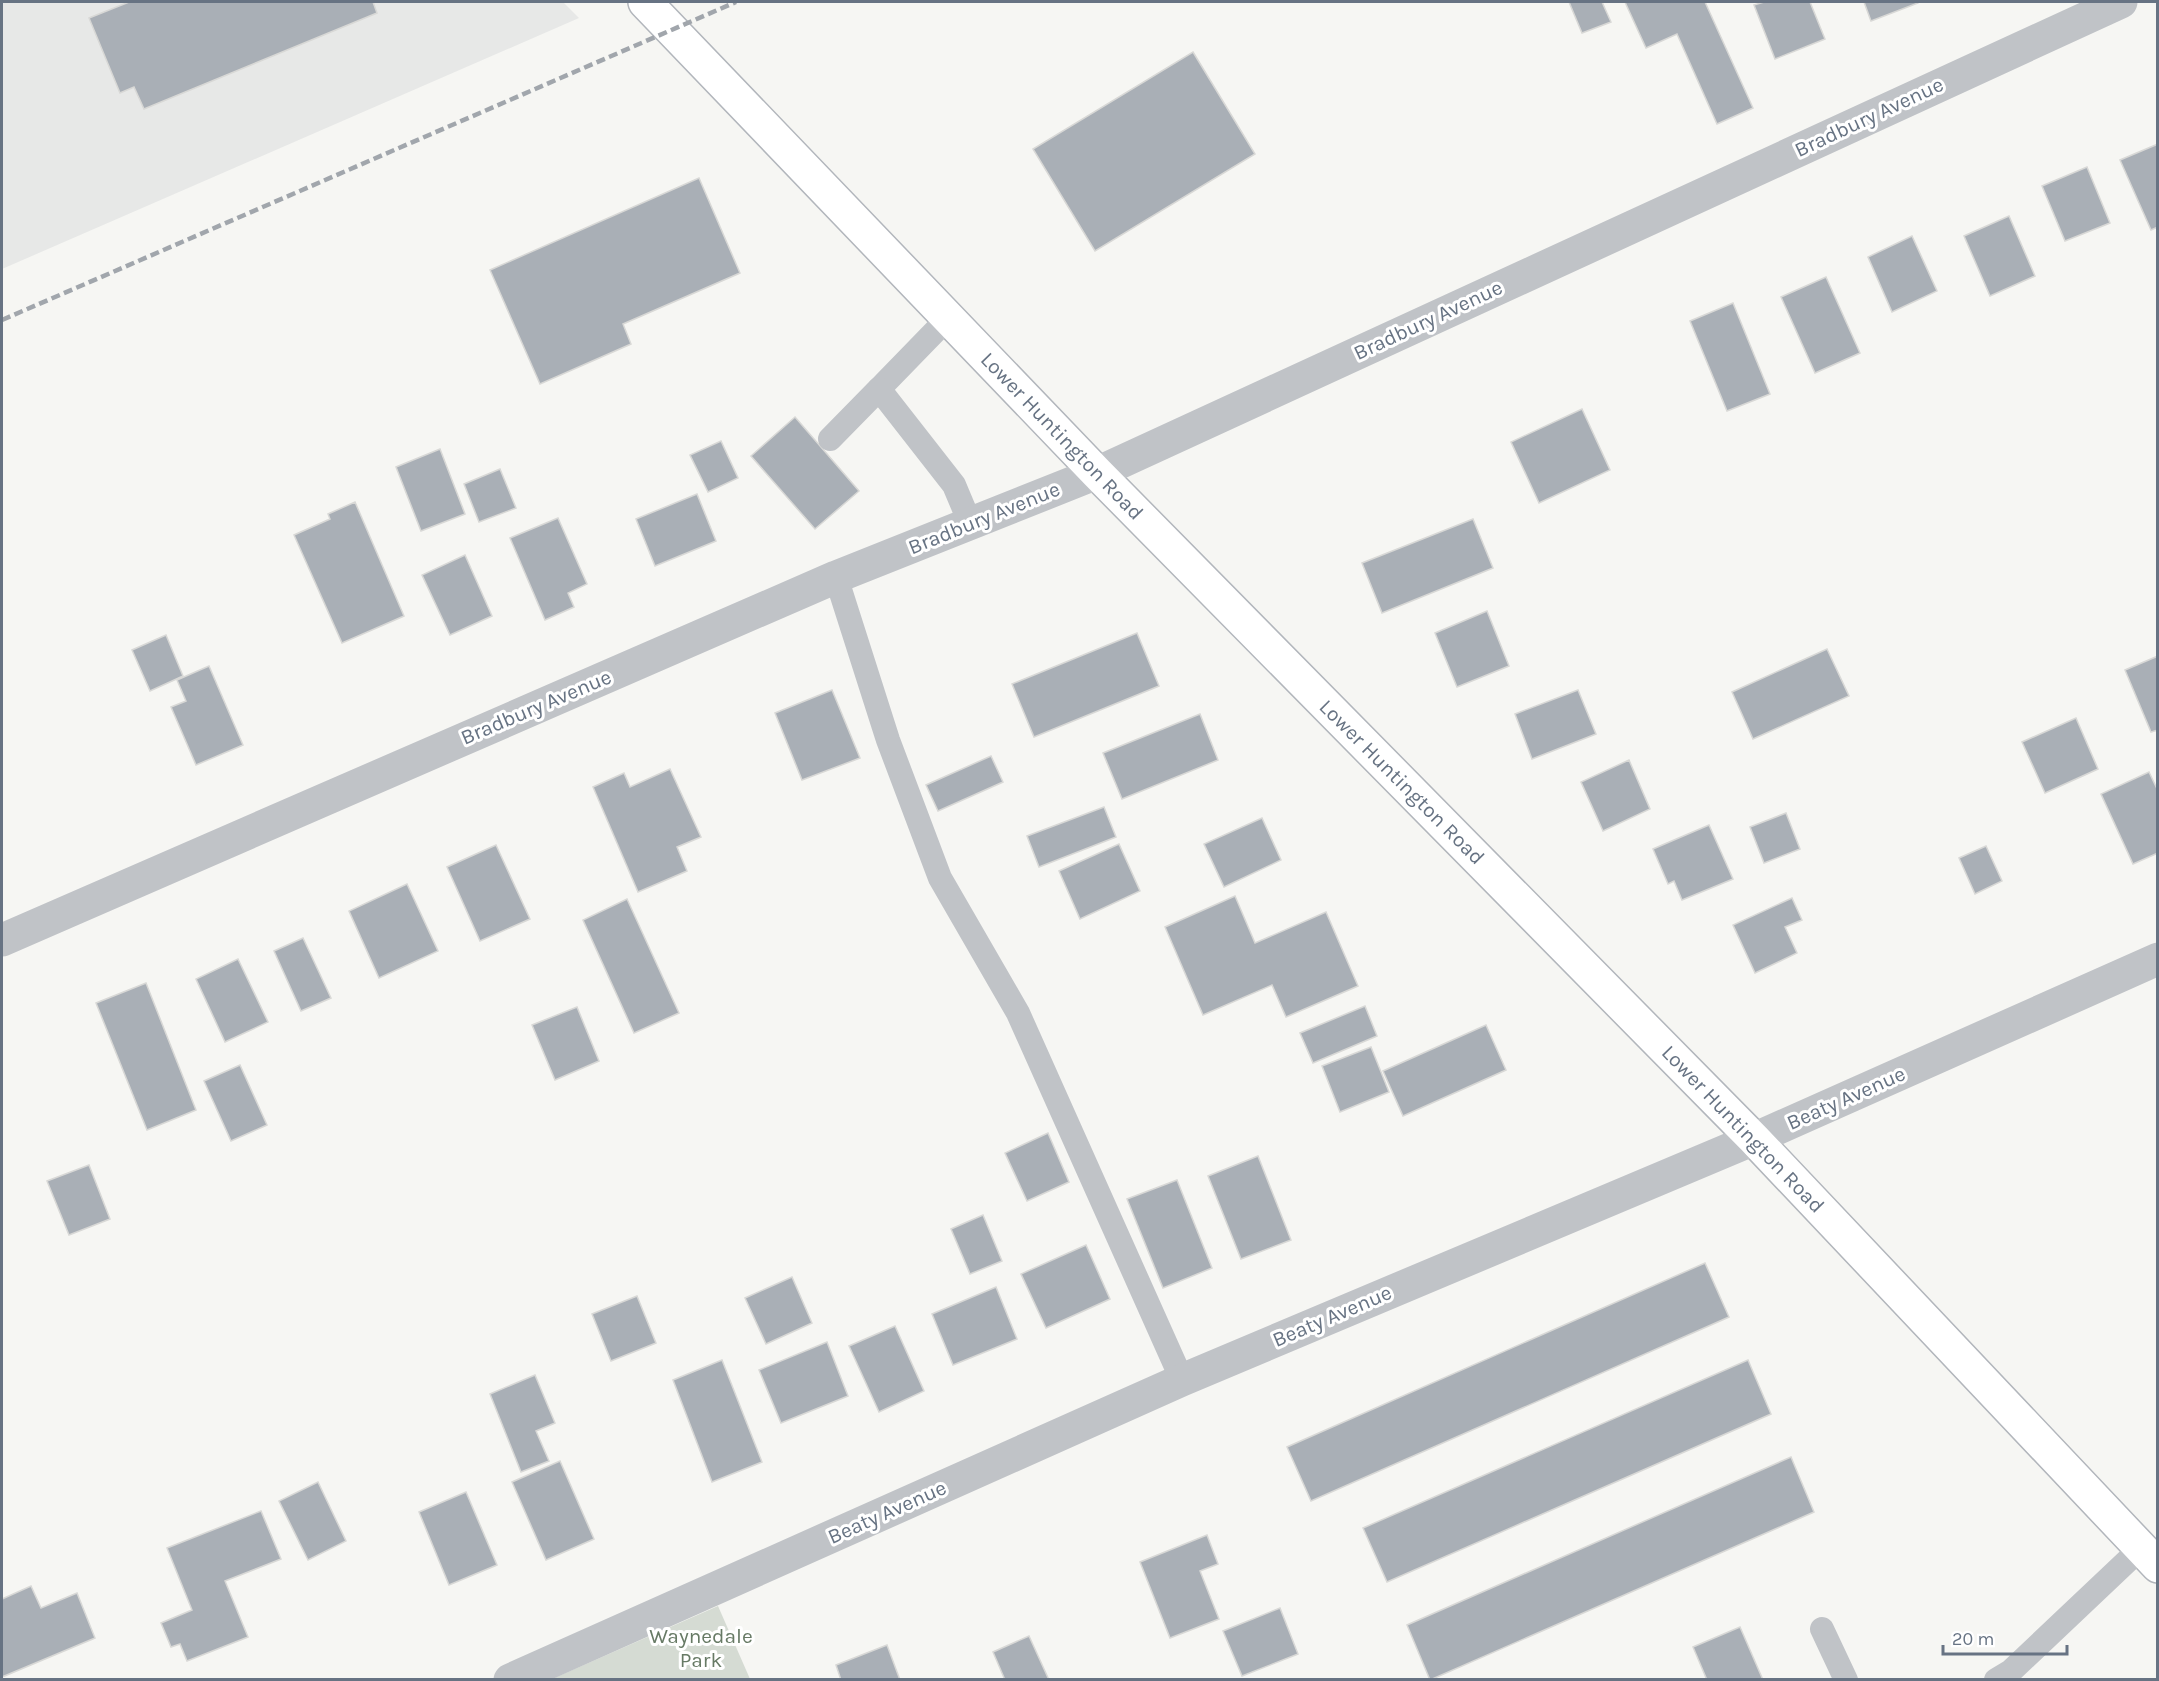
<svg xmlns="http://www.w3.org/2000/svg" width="2159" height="1681" font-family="Karla,sans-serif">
<rect width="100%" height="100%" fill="#f6f6f3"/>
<polygon fill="#e7e8e7" points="2,2 563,2 579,18 2,269"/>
<polygon fill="#d5dbd3" points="718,1606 750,1679 552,1679"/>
<g fill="#a9afb6" stroke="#d8d8d6" stroke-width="1.5">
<polygon points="129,2 373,2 377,13 144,109 134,87 120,93 89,18"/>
<polygon points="1569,2 1602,2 1611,22 1582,33"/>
<polygon points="1625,2 1705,2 1753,108 1717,124 1677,34 1646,48"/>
<polygon points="1764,2 1810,2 1825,39 1775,59 1754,5"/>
<polygon points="1864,2 1918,2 1918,3 1871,21"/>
<polygon points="1193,52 1255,154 1095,251 1033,149"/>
<polygon points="2158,144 2158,227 2151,230 2120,160"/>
<polygon points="2087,167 2110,223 2065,241 2042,186"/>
<polygon points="699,178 740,273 623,324 631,344 540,384 490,270"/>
<polygon points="2009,216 2035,276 1990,296 1964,236"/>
<polygon points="1912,236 1937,291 1892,312 1868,257"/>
<polygon points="1826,277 1860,353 1815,373 1781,297"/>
<polygon points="1733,303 1770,394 1727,411 1690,321"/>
<polygon points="1582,409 1610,470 1539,503 1511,442"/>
<polygon points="795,417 859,491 815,529 751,456"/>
<polygon points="721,441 738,478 708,492 690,455"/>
<polygon points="440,449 465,514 421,531 396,467"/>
<polygon points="500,469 516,508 479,522 464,484"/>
<polygon points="697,494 716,541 655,566 636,519"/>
<polygon points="355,502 404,616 342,643 294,535 330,519 328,514"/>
<polygon points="558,518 587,584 568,593 574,607 545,620 510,538"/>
<polygon points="1473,519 1493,568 1382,613 1362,563"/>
<polygon points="465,555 492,616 450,635 422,575"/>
<polygon points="1487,611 1509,666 1457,687 1435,633"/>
<polygon points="1137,633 1159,686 1034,737 1012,684"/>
<polygon points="166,635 183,676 150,691 132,650"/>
<polygon points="1827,649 1849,696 1753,739 1732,692"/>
<polygon points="2158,656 2158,730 2151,732 2125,670"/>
<polygon points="209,666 243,745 196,765 171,707 186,701 177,680"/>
<polygon points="832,690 860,758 802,780 775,713"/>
<polygon points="1578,690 1596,734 1532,759 1515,714"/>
<polygon points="1200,714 1218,760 1122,799 1103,753"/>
<polygon points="2076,718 2098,769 2045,793 2022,742"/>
<polygon points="991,756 1003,782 938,811 926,785"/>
<polygon points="1629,760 1650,809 1603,831 1581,782"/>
<polygon points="670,769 701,837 677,847 687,871 638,892 593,787 624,773 630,787"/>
<polygon points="2149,772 2158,791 2158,853 2133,864 2101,794"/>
<polygon points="1104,807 1116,837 1039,867 1027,836"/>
<polygon points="1786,813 1800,849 1764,863 1750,827"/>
<polygon points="1262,818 1281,860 1224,887 1204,844"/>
<polygon points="1709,825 1733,879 1682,900 1674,881 1668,884 1653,849"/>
<polygon points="1119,844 1140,891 1080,919 1059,871"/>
<polygon points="496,845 530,919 480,941 447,867"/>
<polygon points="1986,846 2002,881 1975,894 1959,858"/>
<polygon points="407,884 438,951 379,978 349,911"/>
<polygon points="1235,896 1255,943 1326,912 1358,986 1286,1017 1272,985 1203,1015 1165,927"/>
<polygon points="1792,898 1802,920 1785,927 1797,953 1755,973 1733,925"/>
<polygon points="627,899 679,1013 634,1033 583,920"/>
<polygon points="303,938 331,998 301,1011 274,951"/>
<polygon points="238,959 268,1022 225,1042 196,979"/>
<polygon points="146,983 196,1110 147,1130 96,1003"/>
<polygon points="1365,1006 1377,1036 1313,1063 1300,1033"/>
<polygon points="577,1007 599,1061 555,1080 532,1025"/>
<polygon points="1486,1025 1506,1070 1403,1116 1383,1071"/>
<polygon points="1371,1047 1389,1092 1340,1112 1322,1066"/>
<polygon points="240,1065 267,1125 231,1141 204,1081"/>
<polygon points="1048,1133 1069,1182 1027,1201 1005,1153"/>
<polygon points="1258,1156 1291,1240 1241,1259 1208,1176"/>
<polygon points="89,1165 110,1219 69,1235 47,1181"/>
<polygon points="1177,1180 1212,1268 1163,1288 1127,1199"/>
<polygon points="983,1215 1002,1261 970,1274 951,1229"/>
<polygon points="1086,1245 1110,1299 1046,1328 1021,1274"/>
<polygon points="1705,1263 1729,1317 1311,1501 1287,1447"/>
<polygon points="792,1277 812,1323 766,1344 745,1298"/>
<polygon points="996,1287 1017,1339 953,1365 932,1314"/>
<polygon points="637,1296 656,1343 611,1361 592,1314"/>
<polygon points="895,1326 924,1391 879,1412 849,1346"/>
<polygon points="827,1342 848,1396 781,1423 759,1370"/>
<polygon points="722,1360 762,1462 712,1482 673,1380"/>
<polygon points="1748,1360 1771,1414 1387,1582 1363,1528"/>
<polygon points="535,1375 555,1423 536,1431 549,1461 521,1472 490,1394"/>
<polygon points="1791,1457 1814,1512 1430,1680 1407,1625"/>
<polygon points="560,1461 594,1539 546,1560 512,1482"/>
<polygon points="318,1482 346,1541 308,1560 279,1501"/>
<polygon points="466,1492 497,1565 449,1585 419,1512"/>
<polygon points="261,1511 281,1559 225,1581 248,1637 187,1661 180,1644 171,1647 161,1623 192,1610 167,1548"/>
<polygon points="1207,1535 1218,1564 1200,1571 1219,1619 1170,1638 1140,1562"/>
<polygon points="31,1586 41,1608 77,1593 95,1638 2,1677 2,1599"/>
<polygon points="1280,1608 1298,1654 1242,1676 1223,1631"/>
<polygon points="1740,1627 1763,1680 1707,1680 1693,1647"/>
<polygon points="1029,1636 1049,1680 1005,1680 993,1652"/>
<polygon points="887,1645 900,1680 841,1680 836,1665"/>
</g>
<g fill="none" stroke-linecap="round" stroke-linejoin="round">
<g stroke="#b2b6bc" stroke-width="36">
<polyline id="secondary" points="645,2 1097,473 1754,1139 2158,1566"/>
</g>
<g stroke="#c0c3c7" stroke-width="24">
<polyline points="948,318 879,389 954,485 970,523"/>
<polyline points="830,439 879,389"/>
<polyline points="836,577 888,740 940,878 1018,1013 1182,1380"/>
<polyline points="1822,1629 1846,1680"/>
<polyline points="1996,1680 2011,1671 2141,1548"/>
</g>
<g stroke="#c0c3c7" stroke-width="33">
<polyline points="2,940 836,577 1097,473 2121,2"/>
<polyline points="510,1680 1182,1380 1754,1139 2158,959"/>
</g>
<use href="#secondary" stroke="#fff" stroke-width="33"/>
<polyline stroke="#a1a6ac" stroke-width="4.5" stroke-dasharray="9 4.5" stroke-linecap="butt" points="2,320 736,2"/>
</g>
<g text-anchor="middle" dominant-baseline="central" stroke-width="6" stroke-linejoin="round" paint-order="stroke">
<g font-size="21" fill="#677383" stroke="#fff">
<text transform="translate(1869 117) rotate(-25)">Bradbury Avenue</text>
<text transform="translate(1428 320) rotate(-25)">Bradbury Avenue</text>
<text transform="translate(1062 436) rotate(46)">Lower Huntington Road</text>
<text transform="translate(984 518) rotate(-22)">Bradbury Avenue</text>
<text transform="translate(536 707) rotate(-23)">Bradbury Avenue</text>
<text transform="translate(1402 782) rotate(45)">Lower Huntington Road</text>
<text transform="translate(1846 1098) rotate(-24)">Beaty Avenue</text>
<text transform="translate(1743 1129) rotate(46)">Lower Huntington Road</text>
<text transform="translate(1332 1316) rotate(-23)">Beaty Avenue</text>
<text transform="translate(887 1512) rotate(-24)">Beaty Avenue</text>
</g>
<g font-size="21" fill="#677a65" stroke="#fff">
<text x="701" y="1636">Waynedale<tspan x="701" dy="24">Park</tspan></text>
</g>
</g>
<rect width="2159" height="1681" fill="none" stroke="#677383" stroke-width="6"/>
<path d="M1943 1645v9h124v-9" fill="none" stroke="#677383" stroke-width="3"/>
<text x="1952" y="1645" font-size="18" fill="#677383" stroke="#ffffff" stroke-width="4.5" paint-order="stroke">20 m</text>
</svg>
